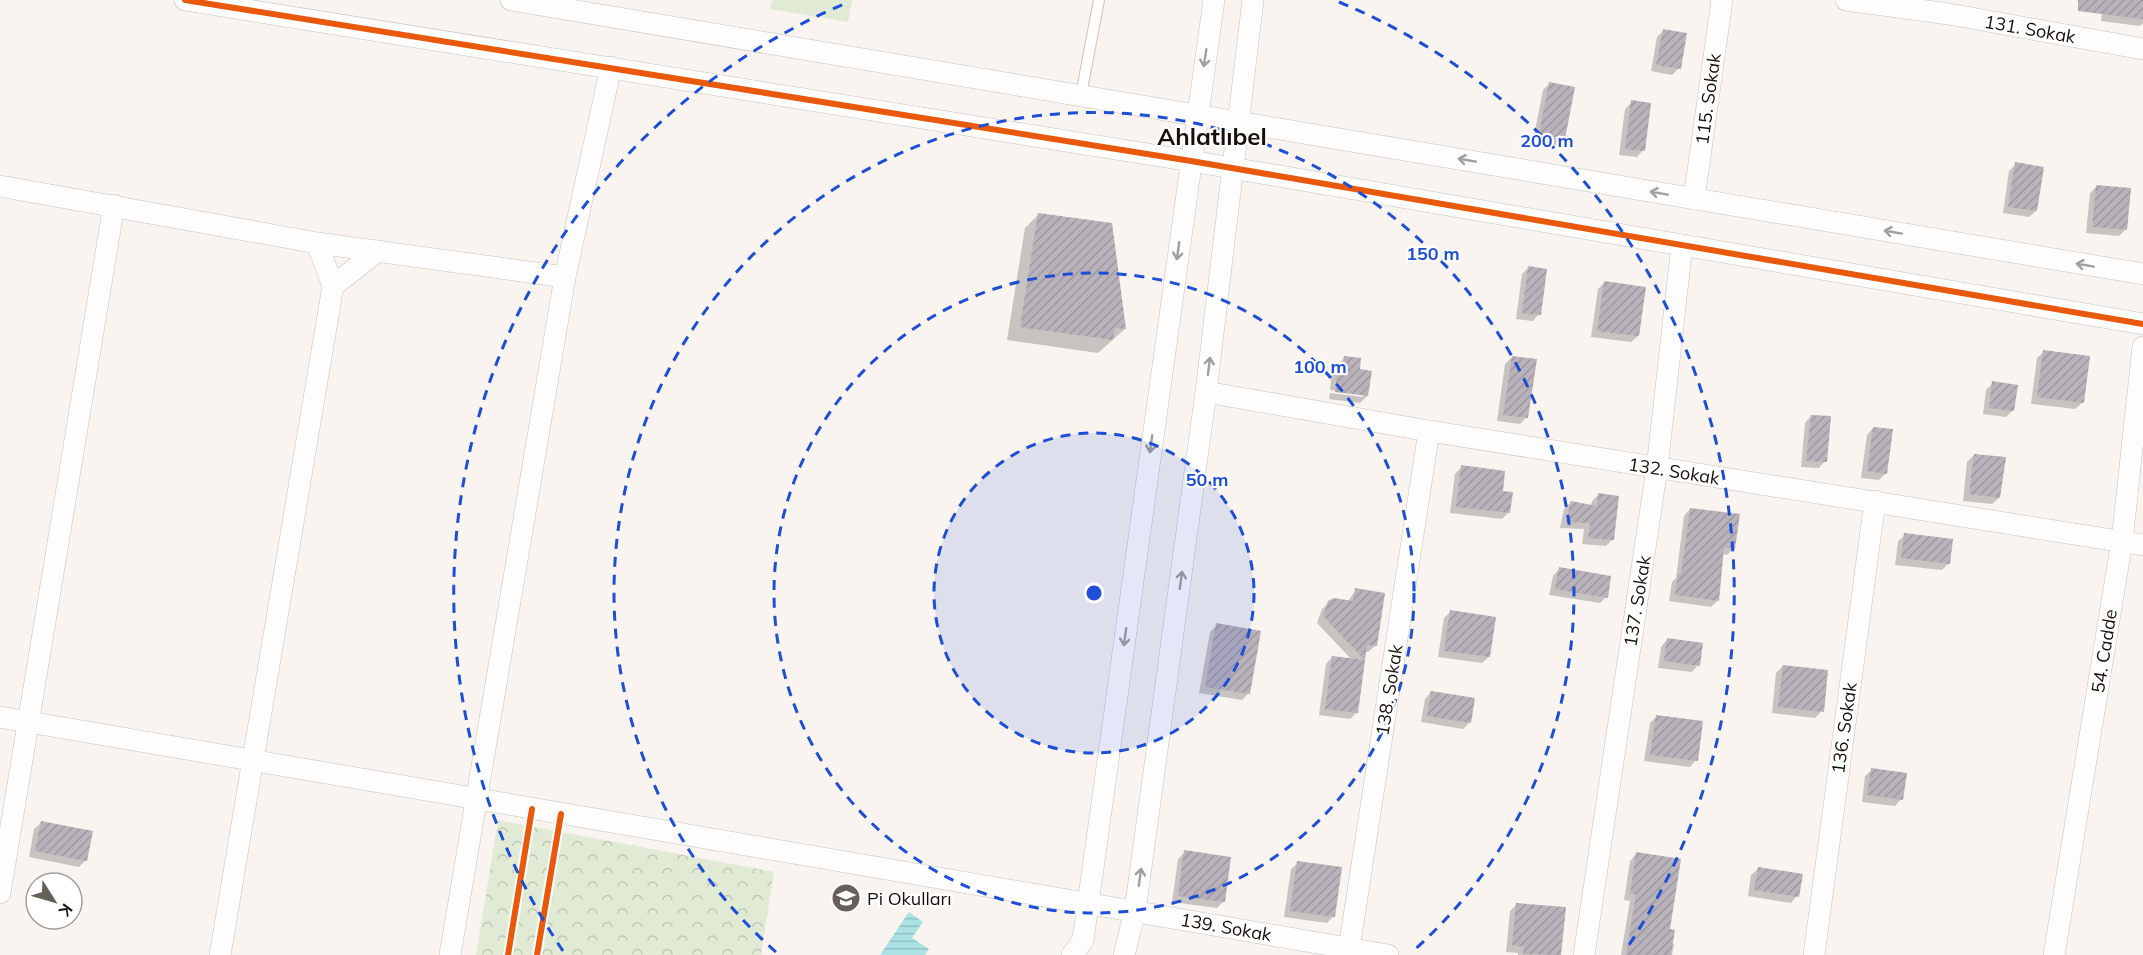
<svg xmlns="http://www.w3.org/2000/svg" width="2143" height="955" font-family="Mulish,sans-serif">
<defs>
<pattern id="park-crowns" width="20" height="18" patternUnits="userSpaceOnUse" patternTransform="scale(1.5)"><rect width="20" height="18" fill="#e0ead4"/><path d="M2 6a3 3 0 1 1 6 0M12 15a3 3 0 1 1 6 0" fill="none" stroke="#bfc8b5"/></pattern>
<pattern id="water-rules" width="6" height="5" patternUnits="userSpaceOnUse" patternTransform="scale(1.5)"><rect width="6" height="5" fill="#abe2e3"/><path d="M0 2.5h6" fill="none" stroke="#92c1c1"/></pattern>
<pattern id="building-hatch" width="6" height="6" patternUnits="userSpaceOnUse" patternTransform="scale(1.5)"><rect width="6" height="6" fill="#b9b2ba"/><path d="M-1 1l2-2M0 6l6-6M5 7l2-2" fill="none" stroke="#9e989f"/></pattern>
</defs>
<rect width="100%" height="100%" fill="#f9f4f0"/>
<polygon fill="url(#park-crowns)" points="498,820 774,872 761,955 476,955"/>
<polygon fill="#e0ead4" points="772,0 852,0 848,22 770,9"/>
<polygon fill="url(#water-rules)" points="909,912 923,922 912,938 929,949 925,955 880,955"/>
<g fill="#0003">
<polygon points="2104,0 2143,0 2143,23 2140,26 2101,21"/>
<polygon points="1663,31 1679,68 1672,75 1651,71 1657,37"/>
<polygon points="1549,84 1564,138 1557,145 1533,141 1543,90"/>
<polygon points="1632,102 1643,150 1637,157 1619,155 1625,109"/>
<polygon points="2016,164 2036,211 2029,217 2003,213 2009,171"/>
<polygon points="2097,186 2126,229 2119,236 2086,233 2090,193"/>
<polygon points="1038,215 1125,329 1098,353 1007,340 1025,228"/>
<polygon points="1529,267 1539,314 1533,321 1516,319 1522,274"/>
<polygon points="1605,282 1638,336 1631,342 1591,337 1598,289"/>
<polygon points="2044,352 2082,403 2075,409 2031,404 2037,358"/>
<polygon points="1512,357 1526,418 1520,424 1497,421 1505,364"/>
<polygon points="1344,358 1358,371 1367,396 1360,403 1329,399 1330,393 1363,397 1363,394 1330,390 1332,372"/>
<polygon points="1993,383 2013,410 2006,417 1983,414 1986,390"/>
<polygon points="1811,416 1825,461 1819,468 1801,467 1805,423"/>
<polygon points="1873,428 1886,473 1879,480 1861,478 1867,435"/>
<polygon points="1974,455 1999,498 1992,504 1963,501 1967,462"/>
<polygon points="1462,467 1501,492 1509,512 1502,519 1450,513 1455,474"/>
<polygon points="1598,495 1612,540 1606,546 1582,544 1584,529 1560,528 1564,509 1571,502 1591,506 1592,501"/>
<polygon points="1690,509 1734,548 1727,555 1722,554 1718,600 1711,607 1669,601 1672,582 1676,578 1684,516"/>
<polygon points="1905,535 1949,563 1942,570 1895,565 1898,541"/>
<polygon points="1559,569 1606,597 1600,603 1549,595 1553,576"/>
<polygon points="1356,590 1375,646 1368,652 1365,652 1356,713 1350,719 1319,715 1326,664 1332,657 1352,660 1317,623 1322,609 1329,602 1348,601"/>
<polygon points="1451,611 1489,657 1482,663 1438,657 1444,618"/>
<polygon points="1217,625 1249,693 1242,700 1199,693 1210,632"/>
<polygon points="1667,640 1698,665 1692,672 1658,668 1661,647"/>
<polygon points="1783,666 1822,711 1815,718 1772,713 1776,673"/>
<polygon points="1431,692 1470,722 1463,729 1421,722 1425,699"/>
<polygon points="1657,716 1696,760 1690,767 1644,761 1650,723"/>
<polygon points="1872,770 1901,799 1895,806 1862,802 1865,776"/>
<polygon points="41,823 86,860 79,867 29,857 34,829"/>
<polygon points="1185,852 1224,901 1217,908 1172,902 1178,859"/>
<polygon points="1636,854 1669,930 1671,944 1674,944 1672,955 1621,955 1630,901 1624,900 1630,861"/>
<polygon points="1298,863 1334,916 1327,923 1284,917 1291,869"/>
<polygon points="1758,869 1797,896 1791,903 1748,896 1751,875"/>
<polygon points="1517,904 1564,908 1560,955 1518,955 1518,953 1506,952 1510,911"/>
</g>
<g fill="url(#building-hatch)">
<polygon points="2078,0 2143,0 2143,19 2078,11"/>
<polygon points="1663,29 1687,33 1681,69 1656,65"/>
<polygon points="1549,82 1575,87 1565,139 1539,134"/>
<polygon points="1631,100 1651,103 1645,151 1625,149"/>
<polygon points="2015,162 2044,167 2037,211 2008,207"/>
<polygon points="2096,185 2131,188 2127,230 2092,227"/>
<polygon points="1038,213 1112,223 1126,329 1115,328 1113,340 1020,327"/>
<polygon points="1528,266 1547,269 1541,315 1522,313"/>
<polygon points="1604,281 1646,287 1639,336 1597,331"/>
<polygon points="2043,350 2090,356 2084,403 2037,397"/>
<polygon points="1344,356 1361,358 1360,369 1372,371 1368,396 1335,392 1338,363 1343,364"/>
<polygon points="1512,356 1537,359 1528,418 1503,415"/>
<polygon points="1992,381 2018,385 2014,411 1989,408"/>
<polygon points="1811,415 1831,416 1827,462 1806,461"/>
<polygon points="1873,427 1893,429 1887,474 1867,471"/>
<polygon points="1974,454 2006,457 2000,498 1969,494"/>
<polygon points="1461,465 1505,471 1503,491 1513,492 1510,513 1456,507"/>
<polygon points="1598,493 1619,496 1614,540 1588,538 1590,523 1566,522 1571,501 1597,506"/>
<polygon points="1690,508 1740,514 1735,549 1724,547 1719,601 1675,595 1678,574 1681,574"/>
<polygon points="1904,533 1953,539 1950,564 1901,558"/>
<polygon points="1559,567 1611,576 1608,598 1555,589"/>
<polygon points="1355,588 1385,593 1377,646 1367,645 1358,713 1325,709 1332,656 1365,660 1323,616 1328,601 1334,598 1353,601"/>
<polygon points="1450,610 1496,617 1490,657 1444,651"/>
<polygon points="1216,623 1261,631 1250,694 1205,687"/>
<polygon points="1667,638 1703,643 1700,666 1664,661"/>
<polygon points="1783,665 1828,670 1824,712 1778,707"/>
<polygon points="1431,691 1475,698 1471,723 1427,716"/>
<polygon points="1656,715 1703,721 1698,761 1650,755"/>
<polygon points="1871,768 1907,773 1903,800 1867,795"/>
<polygon points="41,821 93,831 87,861 35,851"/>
<polygon points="1184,850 1231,857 1225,902 1178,896"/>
<polygon points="1636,852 1681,859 1670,929 1675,930 1671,955 1626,955 1636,894 1630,894"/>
<polygon points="1297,861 1342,867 1335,917 1290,911"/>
<polygon points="1758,867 1803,874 1799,897 1754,890"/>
<polygon points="1516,903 1566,907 1561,955 1523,954 1524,947 1512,945"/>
</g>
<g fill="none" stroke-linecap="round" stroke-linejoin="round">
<g stroke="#c8c1bc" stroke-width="12">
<polyline id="lane" points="1081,95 1099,0"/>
</g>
<g stroke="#c8c1bc" stroke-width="22">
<g id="street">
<polyline points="185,0 1191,161 2143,324"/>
<polyline points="511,0 2143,274"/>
<polyline points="1846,0 1949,14 2143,49"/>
<polyline points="0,186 317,243 565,277"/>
<polyline points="1694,199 1722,0"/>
<polyline points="333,286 378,251"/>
<polyline points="1206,392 1429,431 2143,545"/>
<polyline points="0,717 1388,955"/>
<polyline points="0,893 114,205"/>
<polyline points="1349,949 1429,431"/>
<polyline points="220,955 333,286 317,243"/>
<polyline points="450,955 565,277 611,67"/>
<polyline points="1072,955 1083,940 1088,904 1214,0"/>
<polyline points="1124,955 1135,911 1206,392 1253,0"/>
<polyline points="1584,955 1657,468 1682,245"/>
<polyline points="1814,955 1875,501"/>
<polyline points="2054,955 2122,541 2143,347"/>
</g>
</g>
<use href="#lane" stroke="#fefdfd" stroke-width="10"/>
<use href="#street" stroke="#fefdfd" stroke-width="21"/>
<g stroke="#fff" stroke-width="10">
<g id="cycleway">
<polyline points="185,0 1191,161 2143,324"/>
<polyline points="508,955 532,809"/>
<polyline points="537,955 561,814"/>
</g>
</g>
<use href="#cycleway" stroke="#e8590c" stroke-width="6"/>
</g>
<defs><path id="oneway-shaft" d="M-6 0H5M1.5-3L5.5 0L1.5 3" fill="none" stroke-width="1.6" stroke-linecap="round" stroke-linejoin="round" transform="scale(1.5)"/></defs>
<g stroke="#a29e9c">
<use href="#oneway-shaft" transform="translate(1205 58) rotate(99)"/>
<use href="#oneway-shaft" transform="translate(1467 160) rotate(-170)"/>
<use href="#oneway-shaft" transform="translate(1659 193) rotate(-170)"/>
<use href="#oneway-shaft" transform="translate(1893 232) rotate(-170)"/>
<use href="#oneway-shaft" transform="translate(1178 251) rotate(98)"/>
<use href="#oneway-shaft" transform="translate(2085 265) rotate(-170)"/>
<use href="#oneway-shaft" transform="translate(1209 366) rotate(-83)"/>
<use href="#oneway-shaft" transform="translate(1151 444) rotate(98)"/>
<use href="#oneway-shaft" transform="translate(1181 580) rotate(-82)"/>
<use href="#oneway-shaft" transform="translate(1125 637) rotate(98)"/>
<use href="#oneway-shaft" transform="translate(1140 877) rotate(-82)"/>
</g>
<circle cx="1094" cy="593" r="160" fill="#1d4ed8" fill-opacity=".12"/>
<g fill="none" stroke="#1d4ed8" stroke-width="3" stroke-dasharray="10 8">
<circle cx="1094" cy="593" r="160"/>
<circle cx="1094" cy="593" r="320"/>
<path d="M776 952A480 480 0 1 1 1412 952"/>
<path d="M563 951A640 640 0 0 1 849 2M1339 2A640 640 0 0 1 1625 951"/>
</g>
<defs>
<g id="school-disc" transform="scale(1.5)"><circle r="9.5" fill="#66605a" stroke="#fff"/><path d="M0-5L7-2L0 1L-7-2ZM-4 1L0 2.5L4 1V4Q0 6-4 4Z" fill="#fff"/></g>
</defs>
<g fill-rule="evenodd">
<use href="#school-disc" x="846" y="898"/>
</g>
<g text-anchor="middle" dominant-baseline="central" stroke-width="4.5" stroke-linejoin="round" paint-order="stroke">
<g font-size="18" fill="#17100a" stroke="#fff">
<text transform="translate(2030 29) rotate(10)">131. Sokak</text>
<text transform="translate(1708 99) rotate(-82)">115. Sokak</text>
<text transform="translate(1674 471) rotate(9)">132. Sokak</text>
<text transform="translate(1637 601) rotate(-81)">137. Sokak</text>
<text transform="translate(2104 651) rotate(-81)">54. Cadde</text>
<text transform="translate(1389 690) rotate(-81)">138. Sokak</text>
<text transform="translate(1844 728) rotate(-82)">136. Sokak</text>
<text transform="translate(1226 927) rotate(10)">139. Sokak</text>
</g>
<g font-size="18" fill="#17100a" stroke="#fff" text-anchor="start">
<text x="867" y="898">Pi Okulları</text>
</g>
<g font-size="24" font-weight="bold" fill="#17100a" stroke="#fff">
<text x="1212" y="136">Ahlatlıbel</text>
</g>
</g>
<circle cx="1094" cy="593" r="9" fill="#1d4ed8" stroke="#fff" stroke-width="3"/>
<g font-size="18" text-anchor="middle" font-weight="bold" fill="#1d4ed8" stroke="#fff" stroke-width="4.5" stroke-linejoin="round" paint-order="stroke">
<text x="1547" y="147">200 m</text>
<text x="1433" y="260">150 m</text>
<text x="1320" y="373">100 m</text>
<text x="1207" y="486">50 m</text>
</g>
<g transform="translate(54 901) rotate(127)"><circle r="28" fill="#ffffff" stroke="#a29f9d" stroke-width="1.5"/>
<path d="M0-4.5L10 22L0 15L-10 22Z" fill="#66605a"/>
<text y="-9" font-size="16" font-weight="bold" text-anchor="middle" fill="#17100a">K</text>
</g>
</svg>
